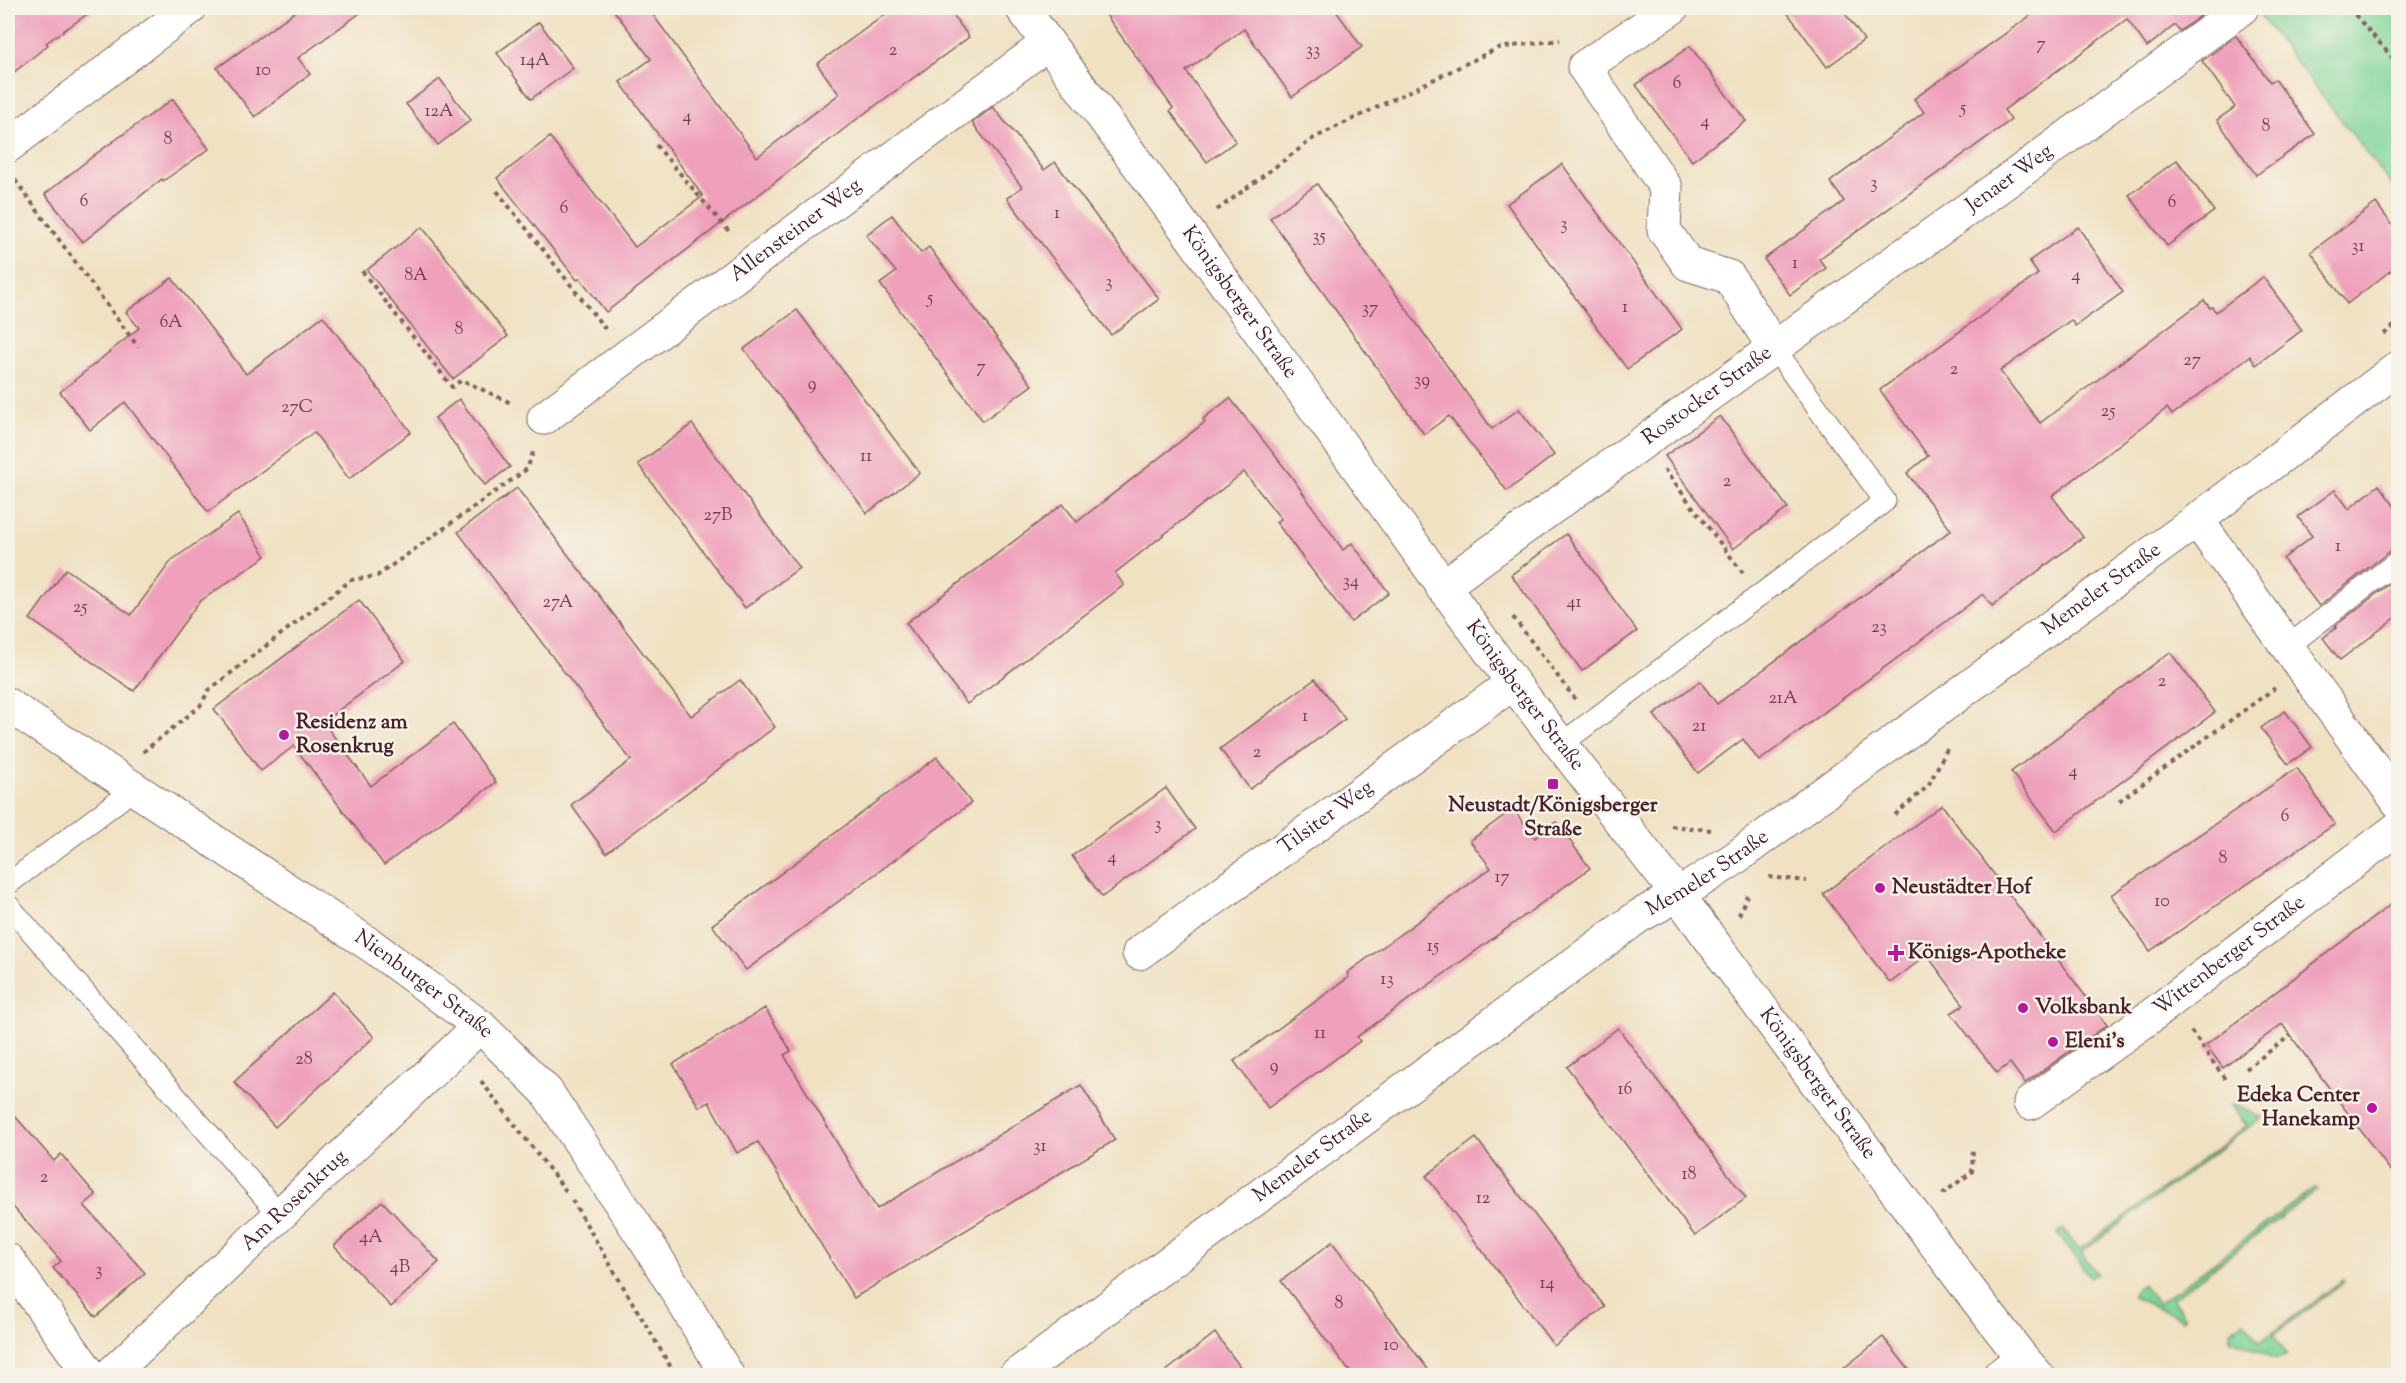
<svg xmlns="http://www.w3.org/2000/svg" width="2406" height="1383" font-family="'Sorts Mill Goudy',serif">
<rect width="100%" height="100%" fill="#f7f3e8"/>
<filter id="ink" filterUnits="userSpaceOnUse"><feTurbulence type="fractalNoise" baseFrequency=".0167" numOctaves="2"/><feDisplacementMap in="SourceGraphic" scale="12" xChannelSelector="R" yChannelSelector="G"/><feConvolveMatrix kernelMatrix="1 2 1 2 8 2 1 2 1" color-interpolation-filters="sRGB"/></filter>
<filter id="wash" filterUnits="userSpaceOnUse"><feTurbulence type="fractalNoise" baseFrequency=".008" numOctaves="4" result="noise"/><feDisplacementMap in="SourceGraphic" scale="24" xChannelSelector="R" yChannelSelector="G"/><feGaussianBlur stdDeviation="1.35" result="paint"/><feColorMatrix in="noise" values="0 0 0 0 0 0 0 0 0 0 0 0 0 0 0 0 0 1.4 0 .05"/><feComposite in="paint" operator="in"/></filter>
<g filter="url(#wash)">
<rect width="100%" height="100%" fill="#f0e1c3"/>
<g fill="#7fd599" stroke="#647a62" stroke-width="1.5">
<polygon points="2254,8 2395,8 2398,12 2398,193"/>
<polygon points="2231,1105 2242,1107 2258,1117 2262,1117 2081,1253 2097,1274 2090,1277 2058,1234 2059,1232 2063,1229 2079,1250 2238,1133 2247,1125"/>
<polygon points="2314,1188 2317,1190 2172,1299 2185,1317 2183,1319 2133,1297 2133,1291 2143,1284 2158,1304"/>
<polygon points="2343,1280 2344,1282 2273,1335 2287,1355 2277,1359 2230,1339 2230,1331 2244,1321 2260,1342"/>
</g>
<g id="blocks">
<g fill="#efa0bb">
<polygon points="8,8 96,8 46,43 48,45 8,77"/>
<polygon points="300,8 367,8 298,58 310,74 255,117 217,68"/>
<polygon points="612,8 648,8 757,157 839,94 817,64 894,8 948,8 969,37 857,119 606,312 580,278 577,280 497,178 550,137 635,247 703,196 620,82 651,59"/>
<polygon points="1101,8 1334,8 1362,47 1292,97 1244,29 1186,71 1236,141 1207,162 1170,111 1173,108"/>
<polygon points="1784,8 1841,8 1864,40 1827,67"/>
<polygon points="2041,8 2211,8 2180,31 2175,25 2147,47 2127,19 2004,110 2011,120 1819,259 1826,268 1790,295 1764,259 1844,201 1830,182 1924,112 1914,99"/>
<polygon points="539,22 573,68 531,99 497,53"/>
<polygon points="2236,36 2270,82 2275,79 2315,134 2256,175 2217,120 2235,107 2202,61"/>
<polygon points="1690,46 1746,121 1692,161 1636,85"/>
<polygon points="440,79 471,120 438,145 406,104"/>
<polygon points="173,99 209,149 163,181 162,179 83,242 45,194 97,153"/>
<polygon points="993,107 1044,170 1055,162 1159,299 1111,335 1007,198 1022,187 972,123"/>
<polygon points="2177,160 2214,211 2167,246 2129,195"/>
<polygon points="1562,164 1682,329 1627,369 1507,204"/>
<polygon points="1317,184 1492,429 1519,409 1554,455 1507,491 1449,416 1424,434 1270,218"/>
<polygon points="2376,203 2398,233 2398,265 2347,304 2311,252"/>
<polygon points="892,215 921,253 929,247 1032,385 983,421 880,284 896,272 866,235"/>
<polygon points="422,227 508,336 453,379 367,270"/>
<polygon points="2078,227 2123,292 2075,326 2071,320 2000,371 2040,423 2204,300 2210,308 2212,307 2216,312 2263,277 2302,330 2256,365 2250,356 2172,415 2167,408 2052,496 2083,537 1992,606 1983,594 1759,761 1743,739 1698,773 1654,715 1700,681 1717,704 1951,530 1907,473 1928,456 1880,390 2038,274 2029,261"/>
<polygon points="172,278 246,374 323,316 411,432 349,479 314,432 208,512 125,402 90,430 60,392 139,328 126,312"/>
<polygon points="797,310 920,473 867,513 744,349"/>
<polygon points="1230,398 1291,476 1343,550 1352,543 1389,593 1351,622 1276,522 1281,519 1244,472 1115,573 1124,585 967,704 906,623 1063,504 1077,522 1205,422 1203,419"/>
<polygon points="459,399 510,467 485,485 435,418"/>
<polygon points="1720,416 1788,508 1733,549 1665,456"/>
<polygon points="692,424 799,568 745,608 638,464"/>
<polygon points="2379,485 2398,511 2398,549 2390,551 2319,606 2283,559 2312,536 2298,517 2335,490 2349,509"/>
<polygon points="517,488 691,716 740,680 775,727 606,853 571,805 631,760 458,532"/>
<polygon points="238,514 266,556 199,602 134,691 30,619 66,569 131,615 172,560"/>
<polygon points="1566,534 1637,631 1582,671 1511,575"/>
<polygon points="2398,577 2398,616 2340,660 2323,638 2336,628 2335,626"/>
<polygon points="359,600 405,661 323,722 371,786 453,724 496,782 384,865 294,746 261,771 214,709"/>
<polygon points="2170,652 2215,712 2056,831 2011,772"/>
<polygon points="1315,679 1345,719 1250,789 1220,749"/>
<polygon points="2285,711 2312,747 2288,764 2261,728"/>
<polygon points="937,757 971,803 746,970 712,925"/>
<polygon points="2297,768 2335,824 2150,951 2111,895"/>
<polygon points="1166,788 1195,829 1102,897 1072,856"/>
<polygon points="1942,805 2107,1025 2025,1083 2010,1063 1997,1073 1951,1013 1964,1005 1927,955 1890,983 1823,894"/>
<polygon points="1513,809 1535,838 1556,822 1590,868 1357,1037 1360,1041 1268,1108 1234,1061 1349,977 1347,973 1491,868 1470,841"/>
<polygon points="2398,899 2398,1181 2282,1024 2223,1068 2206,1045"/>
<polygon points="333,992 374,1037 275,1127 234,1082"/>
<polygon points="765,1008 791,1051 784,1055 877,1209 1081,1085 1115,1140 854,1298 758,1142 737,1153 709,1102 699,1107 673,1064"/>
<polygon points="1618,1028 1746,1198 1695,1236 1567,1067"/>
<polygon points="8,1108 54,1161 61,1154 96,1195 84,1205 145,1273 96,1317 53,1268 61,1261 8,1201"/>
<polygon points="1476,1138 1605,1307 1554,1346 1426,1176"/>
<polygon points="382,1201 439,1262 391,1307 334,1246"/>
<polygon points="1332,1242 1396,1327 1433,1376 1353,1376 1329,1344 1281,1281"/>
<polygon points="1215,1333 1247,1376 1160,1376"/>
<polygon points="1883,1337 1914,1376 1834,1376"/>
</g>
</g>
</g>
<g filter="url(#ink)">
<use href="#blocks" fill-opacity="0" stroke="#846360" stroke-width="1.5"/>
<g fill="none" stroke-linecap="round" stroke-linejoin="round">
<g stroke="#846360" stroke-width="23">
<g id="lane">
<polyline points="2287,647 2398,561"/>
<polyline points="1560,745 1885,501 1774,348"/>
<polyline points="8,884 134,789"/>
<polyline points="8,905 280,1215"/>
</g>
</g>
<g stroke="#846360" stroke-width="35">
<g id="street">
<path id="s1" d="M1022,8L1188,232L1513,683L1678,895L1961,1279L2022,1358L2038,1376"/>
<polyline points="8,146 190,8"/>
<path id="s2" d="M1774,348L2021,171L2242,8"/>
<path id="s3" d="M544,418L1048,43"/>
<polyline points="2197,520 2398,802"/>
<path id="s4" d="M1442,587L1774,348L1729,277L1688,264L1664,230L1666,188L1584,67L1672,8"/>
<path id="s5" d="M1139,953L1513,683"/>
<path id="s6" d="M2030,1103L2143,1022L2398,828"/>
<polyline points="8,1260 91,1376"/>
<path id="s7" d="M109,1376L480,1026"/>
<path id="s8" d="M1015,1376L1639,916L1678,895L1731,861L2197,520L2398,368"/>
<polyline points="1999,1376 2022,1358"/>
</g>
</g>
<g stroke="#846360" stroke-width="35">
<g id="primary">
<path id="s9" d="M8,705L372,946L480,1026L546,1091L653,1252L728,1376"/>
</g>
</g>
<g stroke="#846360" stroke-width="4" stroke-dasharray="4.5 4.5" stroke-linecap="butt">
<polyline points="2349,8 2398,64"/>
<polyline points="656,145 731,234"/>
<polyline points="15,180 138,347"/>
<polyline points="497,191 606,330"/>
<polyline points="1217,210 1314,138 1498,48 1560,40"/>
<polyline points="362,271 452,387 462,380 513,404"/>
<polyline points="2384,334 2398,323"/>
<polyline points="1664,469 1743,573"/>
<polyline points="1513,617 1575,699"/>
<polyline points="143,752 200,706 209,690 351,580 377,576 527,469 534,450"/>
<polyline points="2119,801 2275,688"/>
<polyline points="1895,815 1928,786 1947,749"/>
<polyline points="1671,826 1711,830"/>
<polyline points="1769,877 1807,881"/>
<polyline points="1739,915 1747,895"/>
<polyline points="2191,1031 2227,1082"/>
<polyline points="2246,1069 2291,1035"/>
<polyline points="481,1081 566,1191"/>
<polyline points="1942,1194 1972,1172 1973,1147"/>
<polyline points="572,1200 676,1376"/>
</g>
<use href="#lane" stroke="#fff" stroke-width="21"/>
<use href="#street" stroke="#fff" stroke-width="33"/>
<use href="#primary" stroke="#fff" stroke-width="33"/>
</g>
</g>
<g fill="#b5179e" stroke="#f7f3e8" stroke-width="2">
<circle cx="284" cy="735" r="6"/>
<rect x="1547" y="778" width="12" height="12" rx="3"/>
<circle cx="1880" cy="888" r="6"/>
<path d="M1893 944h6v6h6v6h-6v6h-6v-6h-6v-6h6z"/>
<circle cx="2023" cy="1008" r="6"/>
<circle cx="2053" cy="1042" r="6"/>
<circle cx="2372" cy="1108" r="6"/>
</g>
<g text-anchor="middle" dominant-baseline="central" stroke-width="5" stroke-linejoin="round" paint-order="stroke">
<g font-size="18" fill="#733f4f">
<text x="2041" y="45">7</text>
<text x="893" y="51">2</text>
<text x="1313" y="51">33</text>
<text x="535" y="61">14A</text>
<text x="263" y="71">10</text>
<text x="1677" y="84">6</text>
<text x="1963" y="109">5</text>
<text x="439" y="112">12A</text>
<text x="687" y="117">4</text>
<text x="1705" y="122">4</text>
<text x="2266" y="127">8</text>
<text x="168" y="140">8</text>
<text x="1874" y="184">3</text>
<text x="84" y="202">6</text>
<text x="2172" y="203">6</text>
<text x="564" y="209">6</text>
<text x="1057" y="214">1</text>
<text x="1564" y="225">3</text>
<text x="1319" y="237">35</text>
<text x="2358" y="247">31</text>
<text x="1795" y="264">1</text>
<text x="416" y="276">8A</text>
<text x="2076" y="276">4</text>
<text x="1109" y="283">3</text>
<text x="930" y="299">5</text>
<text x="1625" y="308">1</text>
<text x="1370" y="309">37</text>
<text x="171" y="323">6A</text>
<text x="459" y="330">8</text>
<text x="2192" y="361">27</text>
<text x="981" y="368">7</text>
<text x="1954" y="370">2</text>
<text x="1422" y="381">39</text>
<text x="812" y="385">9</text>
<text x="297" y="408">27C</text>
<text x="2108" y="412">25</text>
<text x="866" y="457">11</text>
<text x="1727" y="482">2</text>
<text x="718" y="516">27B</text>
<text x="2338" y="547">1</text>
<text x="1351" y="582">34</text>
<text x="558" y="603">27A</text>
<text x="1574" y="603">41</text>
<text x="80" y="608">25</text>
<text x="1879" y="628">23</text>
<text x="2162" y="682">2</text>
<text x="1783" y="699">21A</text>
<text x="1305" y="717">1</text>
<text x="1699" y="727">21</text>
<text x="1257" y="753">2</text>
<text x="2073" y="772">4</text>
<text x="2285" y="817">6</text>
<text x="1158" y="825">3</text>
<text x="1112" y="858">4</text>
<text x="2223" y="859">8</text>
<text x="1502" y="878">17</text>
<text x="2162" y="902">10</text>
<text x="1433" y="947">15</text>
<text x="1387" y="980">13</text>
<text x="1320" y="1034">11</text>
<text x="304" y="1060">28</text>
<text x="1274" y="1067">9</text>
<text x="1625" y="1090">16</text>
<text x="1040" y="1147">31</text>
<text x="1689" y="1175">18</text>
<text x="44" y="1178">2</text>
<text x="1483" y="1199">12</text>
<text x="371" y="1238">4A</text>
<text x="400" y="1268">4B</text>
<text x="99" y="1271">3</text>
<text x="1547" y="1284">14</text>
<text x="1339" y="1304">8</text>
<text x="1391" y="1346">10</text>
</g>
<g font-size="21" fill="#4a1f2b" stroke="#f7f3e8">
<text stroke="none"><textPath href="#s2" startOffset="290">Jenaer Weg</textPath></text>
<text stroke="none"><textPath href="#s3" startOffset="314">Allensteiner Weg</textPath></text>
<text stroke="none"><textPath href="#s1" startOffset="366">Königsberger Straße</textPath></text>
<text stroke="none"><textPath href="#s4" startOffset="327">Rostocker Straße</textPath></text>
<text stroke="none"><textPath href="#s8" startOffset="1342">Memeler Straße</textPath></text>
<text stroke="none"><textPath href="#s1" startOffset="852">Königsberger Straße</textPath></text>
<text stroke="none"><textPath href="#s5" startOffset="231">Tilsiter Weg</textPath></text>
<text stroke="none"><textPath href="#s8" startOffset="856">Memeler Straße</textPath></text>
<text stroke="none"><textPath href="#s6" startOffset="248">Wittenberger Straße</textPath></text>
<text stroke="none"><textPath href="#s9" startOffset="501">Nienburger Straße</textPath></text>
<text stroke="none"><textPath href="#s1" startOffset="1338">Königsberger Straße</textPath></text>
<text stroke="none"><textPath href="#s8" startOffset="370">Memeler Straße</textPath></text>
<text stroke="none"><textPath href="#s7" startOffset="255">Am Rosenkrug</textPath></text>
</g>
<g font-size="21" font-weight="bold" fill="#4a1f2b" stroke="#f7f3e8" text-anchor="start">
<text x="296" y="723">Residenz am<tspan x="296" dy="24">Rosenkrug</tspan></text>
<text x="1553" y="806" text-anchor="middle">Neustadt/Königsberger<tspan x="1553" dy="24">Straße</tspan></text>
<text x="1892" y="888">Neustädter Hof</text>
<text x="1908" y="953">Königs-Apotheke</text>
<text x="2035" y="1008">Volksbank</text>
<text x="2065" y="1042">Eleni's</text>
<text x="2360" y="1096" text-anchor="end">Edeka Center<tspan x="2360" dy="24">Hanekamp</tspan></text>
</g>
</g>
<rect width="2406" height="1383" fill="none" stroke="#f7f3e8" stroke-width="30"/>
</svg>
